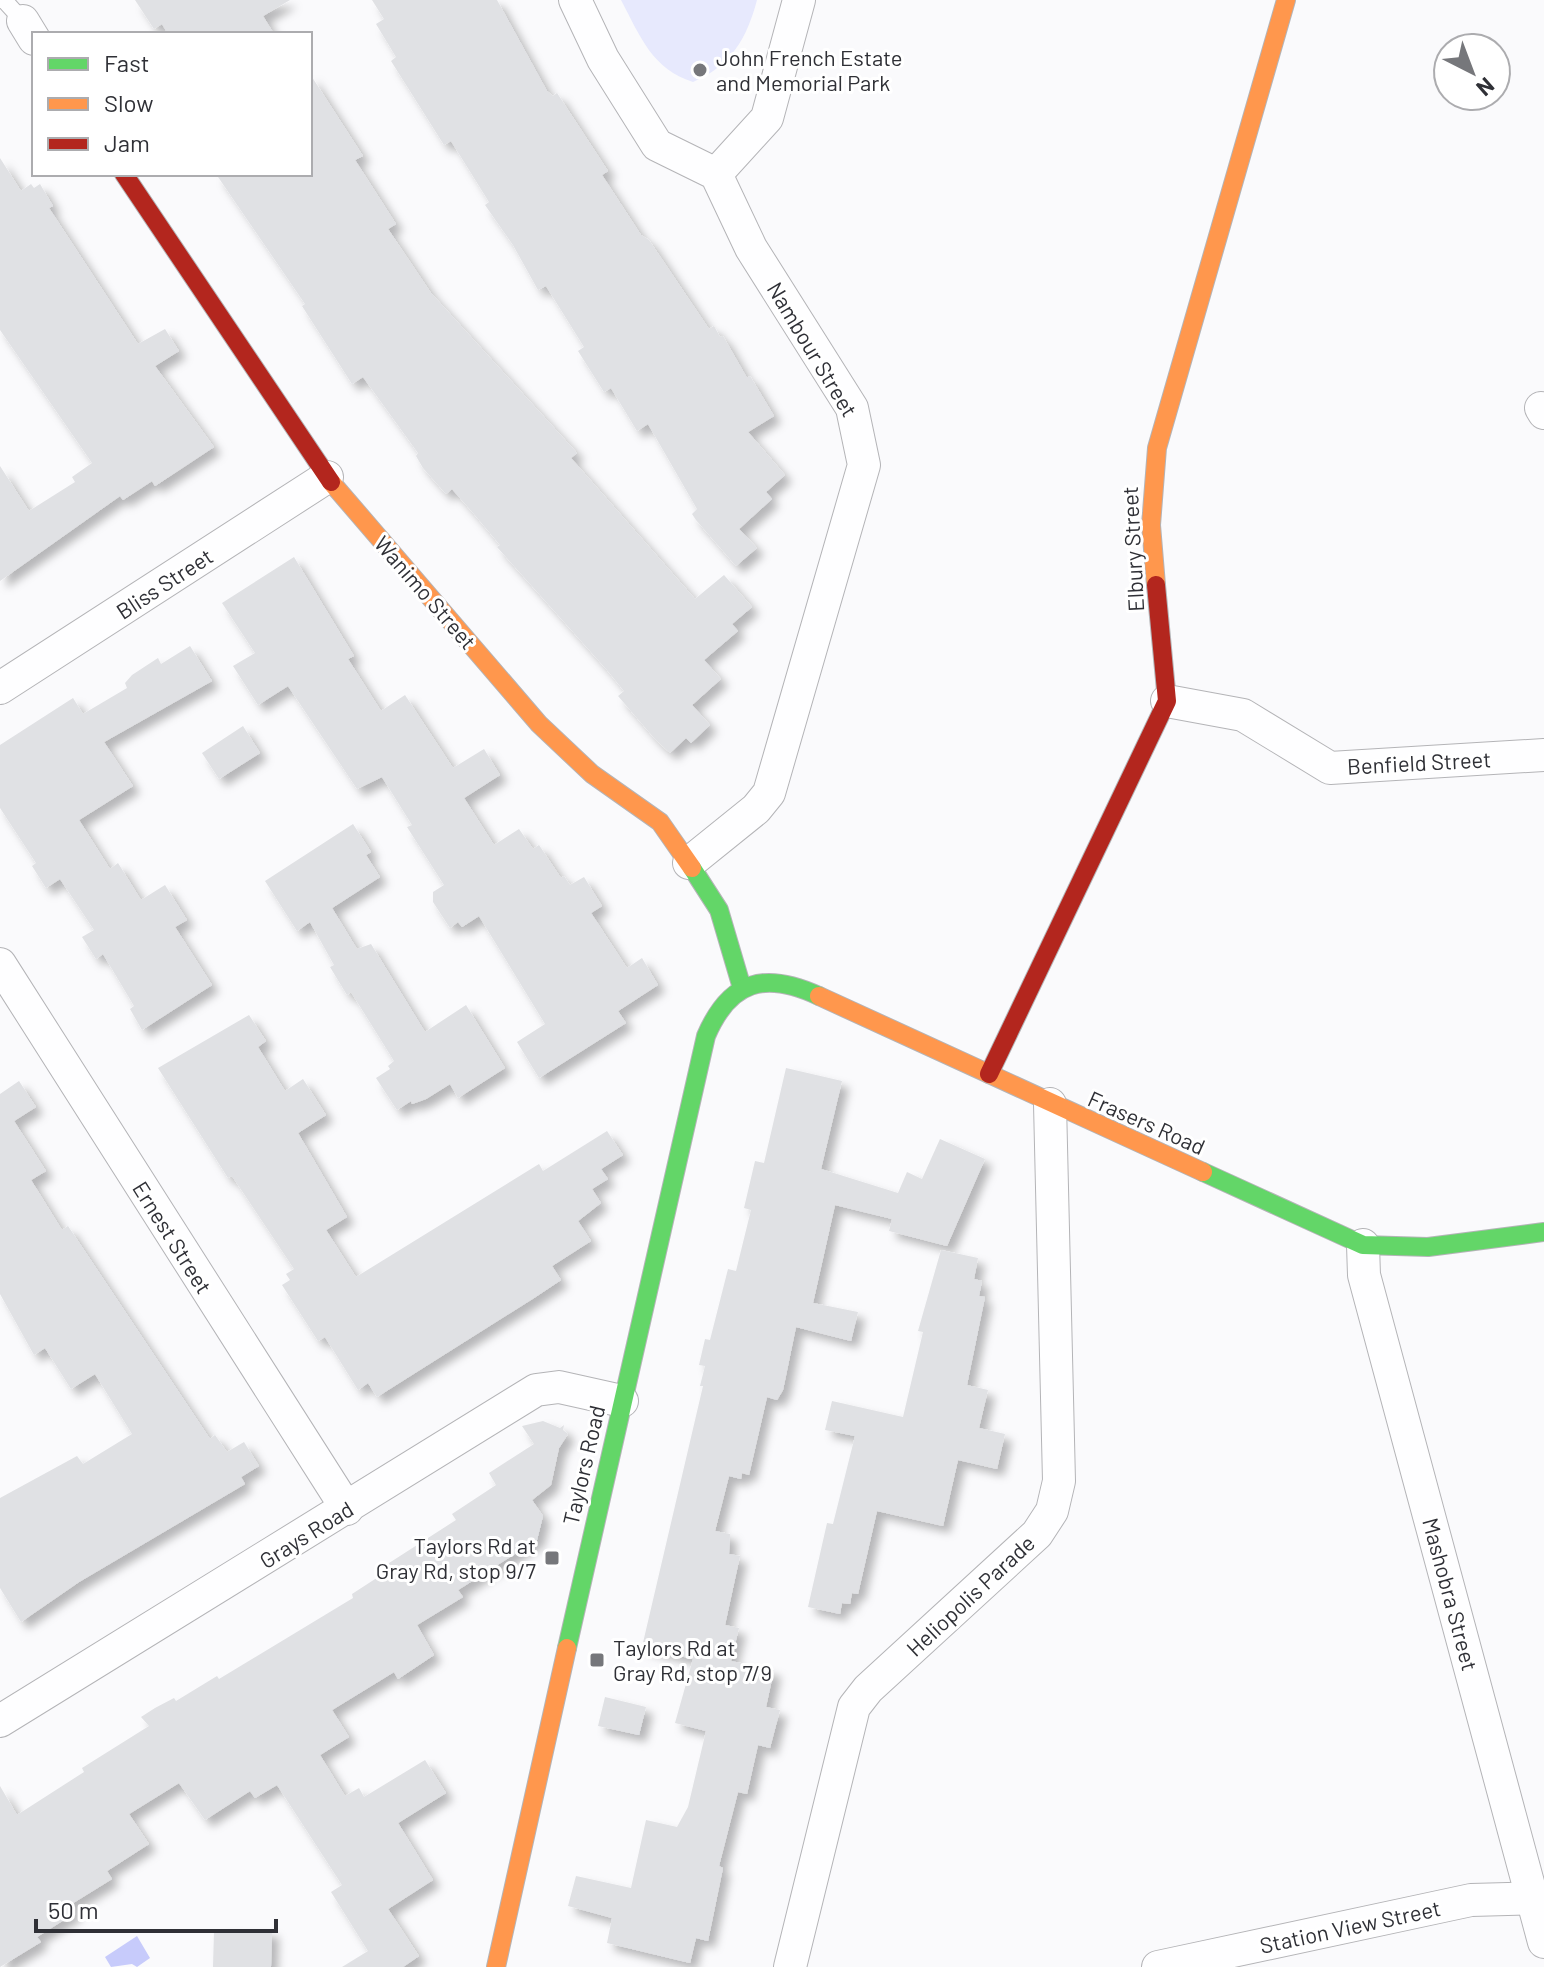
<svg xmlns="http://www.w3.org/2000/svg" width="1544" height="1967" font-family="Barlow,sans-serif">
<defs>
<filter id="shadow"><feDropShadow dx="7" dy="7" stdDeviation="4" flood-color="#0004"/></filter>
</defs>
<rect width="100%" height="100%" fill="#fafafc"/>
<path fill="#e7e9fd" d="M621,0H757C747,38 731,66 693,82C652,69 640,36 621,0Z"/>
<polygon fill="#c7cbfb" points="137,1936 150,1958 137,1967 132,1964 111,1967 105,1957"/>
<g fill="#e0e1e4" filter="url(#shadow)">
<polygon points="135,0 290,0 263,16 274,34 168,34 162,24 154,29"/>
<polygon points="372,0 497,0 547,91 553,96 557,93 608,171 602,175 641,235 649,240 709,329 714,326 720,337 723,336 747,378 750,376 774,416 748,432 785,475 766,492 772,499 739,529 757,548 736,566 696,520 692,514 697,509 648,424 637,431 611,388 604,392 578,351 584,347 546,286 538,290 513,245 485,205 489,202 451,141 444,145 391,61 396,57 376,24 384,19"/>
<polygon points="310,74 363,156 355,160 396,224 388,229 431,293 577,453 571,458 695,599 724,575 752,607 732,624 738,631 704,660 721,679 692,705 710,725 691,743 686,738 670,753 655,739 618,696 624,691 607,670 497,547 500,545 474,514 452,489 446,494 423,468 416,456 418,453 363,377 352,384 302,306 305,304 216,174 310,174"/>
<polygon points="0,158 21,191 31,184 34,188 40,184 53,206 49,208 138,344 165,329 179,351 155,366 214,447 155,486 152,481 123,500 120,496 0,581 0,466 29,511 75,482 72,477 92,463 0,330"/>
<polygon points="294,557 354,656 348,659 381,711 405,695 453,768 484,749 500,775 464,798 494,845 519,829 533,849 539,845 561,878 564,876 570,885 584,877 602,906 591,913 627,968 642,958 658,985 618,1011 626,1023 539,1078 517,1042 545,1024 479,916 462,927 458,922 450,928 433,902 433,892 444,885 407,827 412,825 382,777 357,789 288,686 258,705 233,666 255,653 222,603"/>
<polygon points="190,646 212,681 104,742 133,786 79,820 110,869 118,863 141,900 165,885 187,920 175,927 212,985 142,1030 130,1009 134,1006 103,954 96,959 82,937 94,930 60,879 46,888 32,866 36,863 0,808 0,745 73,698 83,714 127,688 125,683 132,675 158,658 161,664"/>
<polygon points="243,726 260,753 219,779 202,753"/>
<polygon points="353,824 371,852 366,855 380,877 332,908 357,949 371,944 425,1032 466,1005 505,1068 458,1098 450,1084 426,1099 412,1104 411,1101 397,1110 376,1078 390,1069 388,1066 394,1061 351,992 347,995 330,967 334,965 310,922 297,931 265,881"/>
<polygon points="249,1015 266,1041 258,1047 285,1091 303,1079 326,1115 298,1133 347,1217 326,1230 356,1277 539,1164 543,1171 607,1131 623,1155 601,1169 608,1179 592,1189 601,1203 578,1221 591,1241 552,1266 561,1280 534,1298 377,1397 368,1383 358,1390 325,1337 318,1341 282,1285 290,1280 286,1274 294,1269 232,1176 228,1178 158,1068"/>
<polygon points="786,1068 842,1081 821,1169 898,1193 907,1172 922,1179 940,1139 985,1159 947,1246 889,1231 892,1219 835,1205 813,1303 858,1312 851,1341 796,1327 783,1390 777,1400 767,1397 749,1475 742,1473 741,1479 729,1476 715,1531 730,1534 729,1554 740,1556 725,1625 739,1628 731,1661 774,1670 766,1707 780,1710 770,1748 758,1745 747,1794 738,1792 719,1866 723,1868 708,1941 696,1938 690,1963 607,1943 612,1918 568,1906 576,1876 631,1888 646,1820 677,1827 688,1807 706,1731 675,1723 693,1659 642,1647 703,1386 700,1386 705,1366 699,1365 705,1339 710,1340 728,1269 736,1271 751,1210 744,1208 755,1161 764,1163"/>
<polygon points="19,1081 36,1107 14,1121 46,1171 31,1180 62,1230 68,1226 210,1439 215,1435 227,1452 244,1442 259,1466 241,1477 245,1484 79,1582 21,1622 0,1588 0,1498 77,1456 83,1464 132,1434 95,1374 71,1389 45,1348 34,1355 0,1294 0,1094"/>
<polygon points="941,1250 978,1258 974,1279 982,1281 979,1296 985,1297 967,1385 988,1390 979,1428 1005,1434 997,1469 958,1460 943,1526 877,1511 858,1594 852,1593 850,1604 842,1603 840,1614 808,1607 827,1523 833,1524 855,1436 825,1430 832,1401 903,1417 923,1332 918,1331"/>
<polygon points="543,1421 560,1428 564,1425 563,1430 568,1434 559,1448 551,1485 532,1500 543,1516 537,1540 458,1590 463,1597 417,1625 434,1655 398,1679 394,1672 332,1710 349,1737 320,1755 345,1796 359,1788 364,1797 425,1760 446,1793 398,1823 433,1880 388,1909 419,1956 403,1967 342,1967 368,1951 331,1892 342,1885 277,1785 255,1798 250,1791 205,1820 179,1783 129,1814 149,1844 107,1871 112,1879 70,1905 75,1913 37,1937 41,1942 0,1967 0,1786 17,1815 84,1772 82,1768 149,1726 141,1717 155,1708 174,1698 176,1701 217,1676 219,1679 353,1598 352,1594 389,1570 386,1565 456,1520 452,1514 496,1485 489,1473 534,1444 522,1426"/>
<polygon points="605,1697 646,1707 639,1735 598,1726"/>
<polygon points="226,1929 272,1930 271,1967 213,1967 214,1931"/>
</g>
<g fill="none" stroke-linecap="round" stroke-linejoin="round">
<g stroke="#b4b4b7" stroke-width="18">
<polyline id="lane" points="4,0 23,21"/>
</g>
<g stroke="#b4b4b7" stroke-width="34">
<g id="street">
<polyline points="575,0 603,59 657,145 716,174 751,248 852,408 864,465 769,793 756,809 689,863"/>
<polyline points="23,21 34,39"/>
<polyline points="716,174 767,118 799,0"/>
<polyline points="1541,408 1544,413"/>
<polyline points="0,688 327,477"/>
<polyline points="1167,701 1243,715 1330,768 1544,755"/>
<polyline points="0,964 347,1509"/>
<polyline points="1363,1245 1364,1275 1544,1942"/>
<polyline points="0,1721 536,1390 559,1387 622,1401"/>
<polyline points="790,1967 854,1707 868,1689 1037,1534 1052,1511 1059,1481 1050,1104"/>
<polyline points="1158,1967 1471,1900 1544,1898"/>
</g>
</g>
<g stroke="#b4b4b7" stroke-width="20">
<g id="fast">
<polyline points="692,868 719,910 742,988"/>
<polyline points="1203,1172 1363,1245 1428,1247 1544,1232"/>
<path d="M567,1648L706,1036C730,980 765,971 819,996"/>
</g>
</g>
<g stroke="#b4b4b7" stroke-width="20">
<g id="slow">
<polyline points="331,482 539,724 592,774 660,822 692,868"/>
<polyline points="1156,585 1151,525 1157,448 1286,0"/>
<polyline points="819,996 1203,1172"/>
<polyline points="496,1967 567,1648"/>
</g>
</g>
<g stroke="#b4b4b7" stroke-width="20">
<g id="jam">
<polyline points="124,174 331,482"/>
<polyline points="989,1074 1167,701 1156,585"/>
</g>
</g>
<use href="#lane" stroke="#fefeff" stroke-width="16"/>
<use href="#street" stroke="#fefeff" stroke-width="32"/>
<use href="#fast" stroke="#63d668" stroke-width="18"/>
<use href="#slow" stroke="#ff974d" stroke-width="18"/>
<use href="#jam" stroke="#b3261e" stroke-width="18"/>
</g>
<g fill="#76777b" stroke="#fff" stroke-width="3">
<circle cx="700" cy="70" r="8"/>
<rect x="544" y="1550" width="16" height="16" rx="4"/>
<rect x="589" y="1652" width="16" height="16" rx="4"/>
</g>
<g text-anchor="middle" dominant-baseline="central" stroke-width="6" stroke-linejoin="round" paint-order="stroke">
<g font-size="22" fill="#2f3036" stroke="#fff" text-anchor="start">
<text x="716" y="57">John French Estate<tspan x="716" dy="25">and Memorial Park</tspan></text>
<text x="536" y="1545" text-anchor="end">Taylors Rd at<tspan x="536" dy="25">Gray Rd, stop 9/7</tspan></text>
<text x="613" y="1647">Taylors Rd at<tspan x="613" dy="25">Gray Rd, stop 7/9</tspan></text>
</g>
<g font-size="22" fill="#2f3036" stroke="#fff">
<text transform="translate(813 349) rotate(59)">Nambour Street</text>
<text transform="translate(1132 549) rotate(-93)">Elbury Street</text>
<text transform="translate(164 583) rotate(-33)">Bliss Street</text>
<text transform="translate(426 592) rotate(49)">Wanimo Street</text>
<text transform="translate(1419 762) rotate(-3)">Benfield Street</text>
<text transform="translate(1147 1122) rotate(24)">Frasers Road</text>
<text transform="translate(173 1237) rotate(58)">Ernest Street</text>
<text transform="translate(583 1465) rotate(-77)">Taylors Road</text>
<text transform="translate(306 1534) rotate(-32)">Grays Road</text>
<text transform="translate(1451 1594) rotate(75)">Mashobra Street</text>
<text transform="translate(970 1595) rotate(-43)">Heliopolis Parade</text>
<text transform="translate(1350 1926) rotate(-12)">Station View Street</text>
</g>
</g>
<rect x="32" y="32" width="280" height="144" fill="#ffffff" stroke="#acacaf" stroke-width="2"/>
<rect x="48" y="58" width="40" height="12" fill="#63d668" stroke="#acacaf" stroke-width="2"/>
<text x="104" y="72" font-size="24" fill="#2f3036">Fast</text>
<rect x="48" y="98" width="40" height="12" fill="#ff974d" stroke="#acacaf" stroke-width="2"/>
<text x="104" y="112" font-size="24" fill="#2f3036">Slow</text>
<rect x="48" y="138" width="40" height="12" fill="#b3261e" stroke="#acacaf" stroke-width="2"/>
<text x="104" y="152" font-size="24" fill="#2f3036">Jam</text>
<g transform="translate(1472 72) rotate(138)"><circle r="38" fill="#ffffff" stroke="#acacaf" stroke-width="2"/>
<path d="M0-6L14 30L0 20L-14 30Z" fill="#76777b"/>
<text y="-12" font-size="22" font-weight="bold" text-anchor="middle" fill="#2f3036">N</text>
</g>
<path d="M36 1919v12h240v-12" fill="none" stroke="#2f3036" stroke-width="4"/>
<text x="48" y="1919" font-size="24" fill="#2f3036" stroke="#ffffff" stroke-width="6" paint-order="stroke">50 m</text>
</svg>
